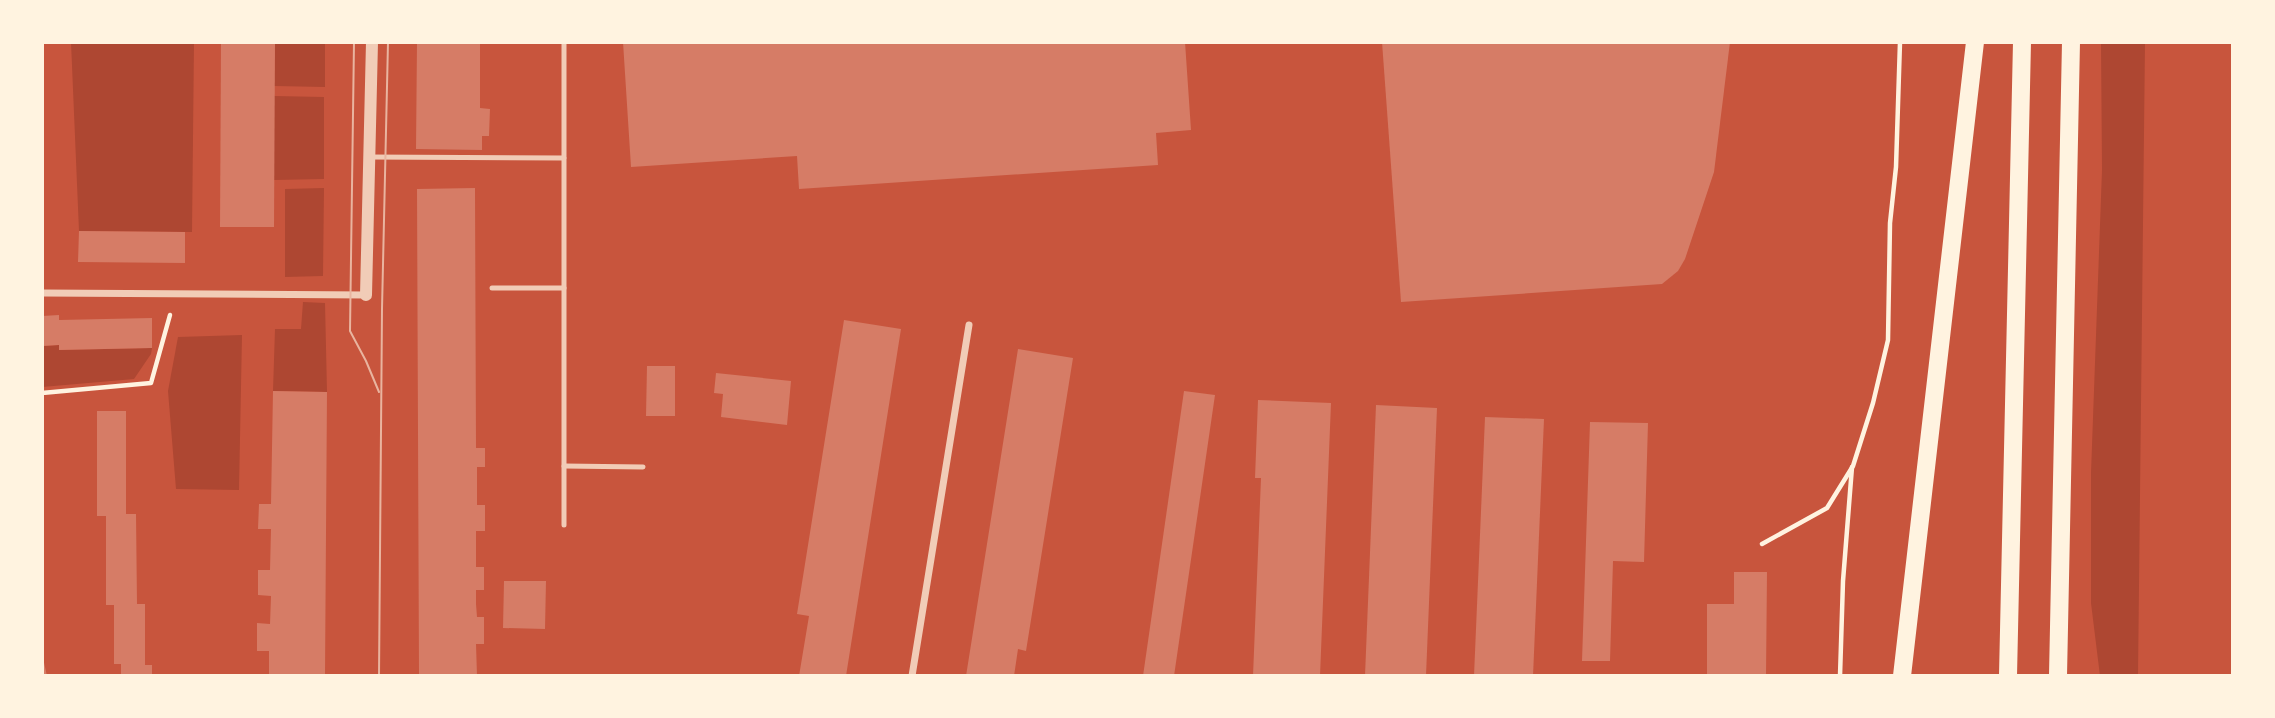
<svg xmlns="http://www.w3.org/2000/svg" width="2275" height="718" font-family="Inter,sans-serif">
<rect width="100%" height="100%" fill="#c8553d"/>
<g fill="#ae4732">
<polygon points="71,42 194,42 192,232 79,231"/>
<polygon points="275,42 325,42 325,87 274,86"/>
<polygon points="2101,42 2145,42 2138,676 2100,676 2091,603 2091,473 2102,170"/>
<polygon points="274,96 324,97 324,179 274,180"/>
<polygon points="324,188 323,276 285,277 285,189"/>
<polygon points="303,302 325,303 327,392 273,391 275,329 301,329"/>
<polygon points="242,335 239,490 176,489 168,391 178,337"/>
<polygon points="59,345 59,350 152,348 151,354 134,379 42,387 42,346"/>
</g>
<g fill="#d67c66">
<polygon points="221,42 275,42 274,227 220,227"/>
<polygon points="417,42 480,42 480,108 490,109 489,136 482,136 482,150 416,149"/>
<polygon points="623,42 1185,42 1191,130 1156,133 1158,165 799,189 797,156 631,167"/>
<polygon points="1382,42 1730,42 1714,172 1685,259 1678,271 1662,284 1401,302"/>
<polygon points="475,188 476,448 485,448 485,467 477,467 477,505 485,505 485,531 476,531 476,567 484,567 484,590 476,590 476,604 477,617 484,617 484,644 476,644 477,676 419,676 417,189"/>
<polygon points="79,231 185,232 185,263 78,262"/>
<polygon points="59,315 59,320 152,318 152,348 59,350 59,345 42,346 42,316"/>
<polygon points="844,320 901,329 846,676 799,676 809,616 797,614"/>
<polygon points="1018,349 1073,358 1026,651 1018,649 1014,676 966,676"/>
<polygon points="647,366 675,366 675,416 646,416"/>
<polygon points="716,373 791,381 787,425 721,417 723,394 714,393"/>
<polygon points="273,391 327,392 325,676 269,676 269,651 257,651 257,623 270,624 271,596 258,595 258,570 270,570 271,529 258,529 259,504 271,504"/>
<polygon points="1184,391 1215,395 1174,676 1143,676"/>
<polygon points="1258,400 1331,403 1320,676 1253,676 1261,478 1255,478"/>
<polygon points="1376,405 1437,408 1426,676 1365,676"/>
<polygon points="97,411 126,411 126,514 136,514 137,604 145,604 145,665 152,665 152,676 121,676 121,664 114,664 114,605 106,605 106,516 97,516"/>
<polygon points="1485,417 1544,419 1533,676 1474,676"/>
<polygon points="1590,422 1648,423 1644,562 1613,561 1610,661 1582,661"/>
<polygon points="1734,572 1767,572 1766,676 1707,676 1707,604 1734,604"/>
<polygon points="504,581 546,581 545,629 503,628"/>
<polygon points="42,658 43,658 47,676 42,676"/>
</g>
<g fill="none" stroke-linecap="round" stroke-linejoin="round">
<g stroke="#fff3e0" stroke-width="4.5">
<polyline points="42,393 151,383 170,315"/>
<polyline points="1762,544 1827,508 1853,466 1873,403 1888,340 1890,223 1896,167 1900,42"/>
<polyline points="1840,676 1843,581 1852,467"/>
</g>
<g stroke="#f1ccb7" stroke-width="5">
<polyline points="369,157 564,158"/>
<polyline points="492,288 564,288"/>
<polyline points="564,466 643,467"/>
<polyline points="564,525 564,42"/>
</g>
<g stroke="#f1ccb7" stroke-width="7">
<polyline points="42,293 366,295"/>
<polyline points="912,676 969,325"/>
</g>
<polyline stroke="#f1ccb7" stroke-width="12" points="366,295 372,42"/>
<g stroke="#fff3e0" stroke-width="18">
<polyline points="1902,676 1975,42"/>
<polyline points="2008,676 2022,42"/>
<polyline points="2058,676 2071,42"/>
</g>
<g stroke="#e9b49f" stroke-width="2">
<polyline points="354,42 350,331 366,361 379,392"/>
<polyline points="379,676 382,309 388,42"/>
</g>
</g>
<rect width="2275" height="718" fill="none" stroke="#fff3e0" stroke-width="88"/>
</svg>
